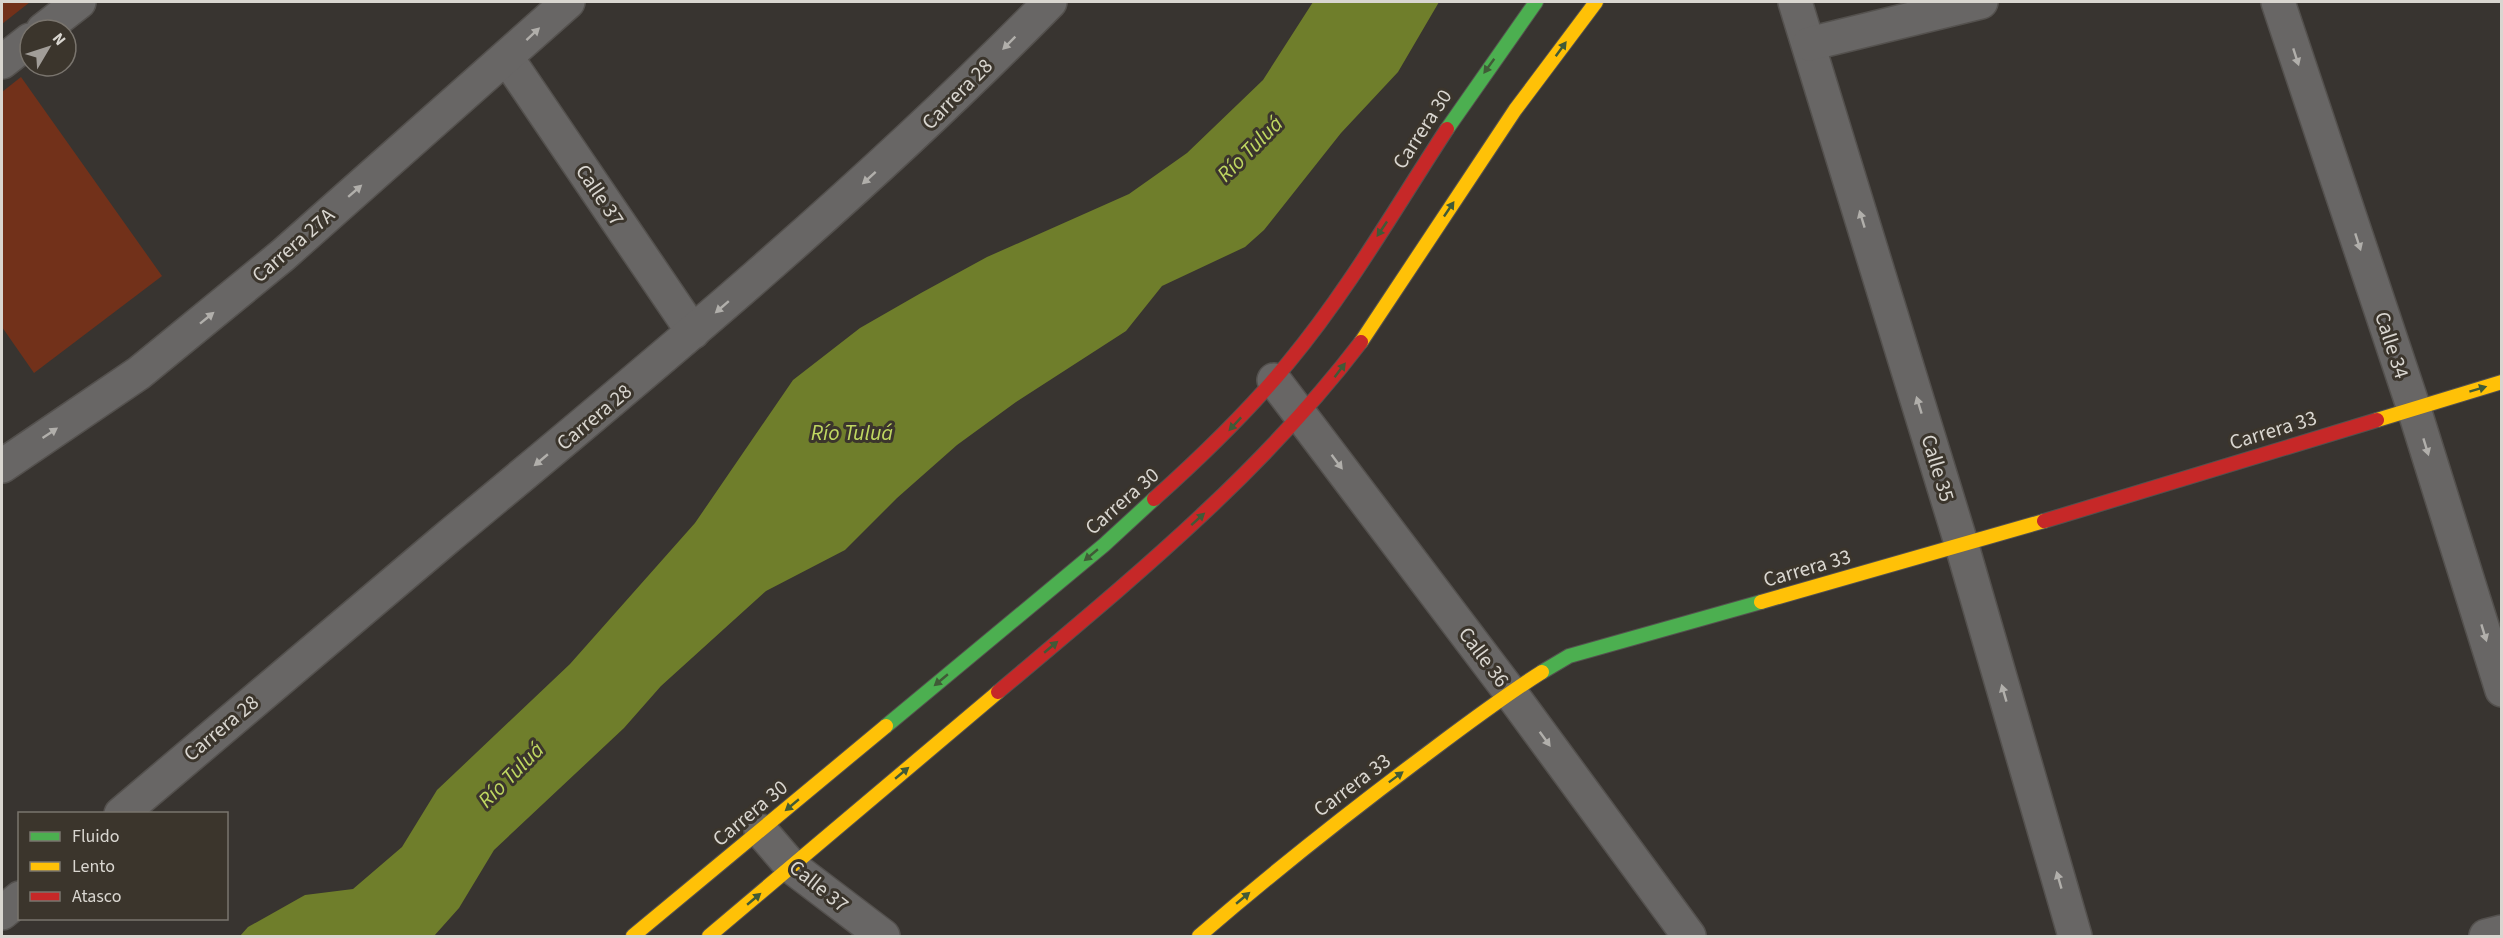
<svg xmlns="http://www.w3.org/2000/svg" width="2503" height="938" font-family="'Source Sans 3',sans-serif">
<rect width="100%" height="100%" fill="#383430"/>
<g fill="#72311a">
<polygon points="2,2 30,2 2,24"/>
<polygon points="21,77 162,276 34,373 2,327 2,92"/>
</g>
<polygon fill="#6f7e2b" points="1313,2 1439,2 1398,72 1341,133 1264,230 1245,247 1162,286 1126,331 1016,402 957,445 897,498 845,550 766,591 661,686 624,728 494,850 459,908 434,936 240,936 248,927 305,895 353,889 402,847 437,790 570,664 695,523 793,380 860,328 921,293 987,257 1129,194 1187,153 1263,80"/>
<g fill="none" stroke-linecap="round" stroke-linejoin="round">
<g stroke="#54514e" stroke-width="36">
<g id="street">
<polyline points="1795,2 1962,546 2075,936"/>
<polyline points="2278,2 2414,409 2502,690"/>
<polyline points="43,30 79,2"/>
<polyline points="1809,44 1981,2"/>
<polyline points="507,58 693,332"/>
<polyline points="2,62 30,40"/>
<polyline points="1274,380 1510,692 1689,936"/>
<polyline points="2,466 139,373 283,255 568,2"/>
<path d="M121,814C230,721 339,629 448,537C655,365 861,194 1050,2"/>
<polyline points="761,831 792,867 883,936"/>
<polyline points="2,913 20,898"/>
<polyline points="2486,936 2502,932"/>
</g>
</g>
<g stroke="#54514e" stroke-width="16">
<g id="fast">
<polyline points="1447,129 1536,2"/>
<polyline points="1542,672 1569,656 1761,602"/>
<polyline points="886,726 1104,545 1154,499"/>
</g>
</g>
<g stroke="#54514e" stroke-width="16">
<g id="slow">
<polyline points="1361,342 1515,110 1596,2"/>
<polyline points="2377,420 2502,382"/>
<polyline points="1761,602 2044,521"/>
<polyline points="633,936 886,726"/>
<polyline points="709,936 998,692"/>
<path d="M1199,936C1271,874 1344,816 1420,759C1460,729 1499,699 1542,672"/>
</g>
</g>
<g stroke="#54514e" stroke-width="16">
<g id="jam">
<path d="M1154,499C1202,456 1247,413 1288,363C1348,291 1396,207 1447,129"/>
<polyline points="2044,521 2377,420"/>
<path d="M998,692C1127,583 1258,477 1361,342"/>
</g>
</g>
<use href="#street" stroke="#686665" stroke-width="33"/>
<use href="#fast" stroke="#4caf50" stroke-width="14"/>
<use href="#slow" stroke="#ffc107" stroke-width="14"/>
<use href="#jam" stroke="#c62828" stroke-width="14"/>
</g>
<defs><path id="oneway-solid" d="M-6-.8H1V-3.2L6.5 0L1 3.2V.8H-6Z" transform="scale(1.5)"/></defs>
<g fill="#b1afab">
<use href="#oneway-solid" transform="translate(533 34) rotate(-43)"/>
<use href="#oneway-solid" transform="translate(1009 43) rotate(135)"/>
<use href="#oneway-solid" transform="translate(2296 57) rotate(72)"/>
<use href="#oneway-solid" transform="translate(869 178) rotate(138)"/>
<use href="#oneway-solid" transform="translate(355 191) rotate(-41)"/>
<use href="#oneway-solid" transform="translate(1862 219) rotate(-107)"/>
<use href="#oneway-solid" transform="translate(2358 242) rotate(72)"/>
<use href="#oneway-solid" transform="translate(722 307) rotate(139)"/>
<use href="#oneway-solid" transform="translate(207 318) rotate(-39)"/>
<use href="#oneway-solid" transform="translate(1919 405) rotate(-107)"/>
<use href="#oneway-solid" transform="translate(50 433) rotate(-34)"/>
<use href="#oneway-solid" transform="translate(2426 447) rotate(73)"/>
<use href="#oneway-solid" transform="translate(541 460) rotate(140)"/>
<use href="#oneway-solid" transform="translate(1337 462) rotate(53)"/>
<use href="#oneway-solid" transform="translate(2484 633) rotate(73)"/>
<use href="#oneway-solid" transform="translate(2004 693) rotate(-106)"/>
<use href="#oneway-solid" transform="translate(1545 739) rotate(54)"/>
<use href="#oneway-solid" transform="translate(2059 880) rotate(-106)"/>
</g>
<g fill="#405a37">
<use href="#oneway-solid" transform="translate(1561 49) rotate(-54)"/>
<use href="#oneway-solid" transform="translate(1489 66) rotate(126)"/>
<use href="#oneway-solid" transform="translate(1449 209) rotate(-56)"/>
<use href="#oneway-solid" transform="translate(1382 229) rotate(124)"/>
<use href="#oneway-solid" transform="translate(1340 370) rotate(-53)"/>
<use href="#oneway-solid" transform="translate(2478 389) rotate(-17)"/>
<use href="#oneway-solid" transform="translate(1235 424) rotate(133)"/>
<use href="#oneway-solid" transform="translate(1198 519) rotate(-42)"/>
<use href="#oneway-solid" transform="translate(1091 555) rotate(140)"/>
<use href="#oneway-solid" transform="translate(1051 647) rotate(-40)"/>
<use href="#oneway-solid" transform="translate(941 680) rotate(140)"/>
<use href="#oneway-solid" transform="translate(902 773) rotate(-40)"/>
<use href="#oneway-solid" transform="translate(1396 777) rotate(-37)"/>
<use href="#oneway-solid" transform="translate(792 805) rotate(140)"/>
<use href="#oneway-solid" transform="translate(1243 898) rotate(-40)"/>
<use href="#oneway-solid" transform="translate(754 899) rotate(-40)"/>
</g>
<g text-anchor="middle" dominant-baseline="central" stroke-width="6" stroke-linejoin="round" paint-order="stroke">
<g font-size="21" fill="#d9d6d0" stroke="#3b352c">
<text transform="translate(957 94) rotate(-45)">Carrera 28</text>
<text transform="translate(1422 129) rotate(-57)">Carrera 30</text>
<text transform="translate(600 195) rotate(56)">Calle 37</text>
<text transform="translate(293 245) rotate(-41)">Carrera 27A</text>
<text transform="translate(2392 345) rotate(72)">Calle 34</text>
<text transform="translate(594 417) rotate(-40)">Carrera 28</text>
<text transform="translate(2273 430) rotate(-17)">Carrera 33</text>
<text transform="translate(1938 468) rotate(73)">Calle 35</text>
<text transform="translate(1122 501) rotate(-41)">Carrera 30</text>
<text transform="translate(1807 568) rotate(-16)">Carrera 33</text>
<text transform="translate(1484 657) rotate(53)">Calle 36</text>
<text transform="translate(221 728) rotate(-40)">Carrera 28</text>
<text transform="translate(1352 785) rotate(-37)">Carrera 33</text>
<text transform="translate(750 813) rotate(-40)">Carrera 30</text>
<text transform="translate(819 886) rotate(39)">Calle 37</text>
</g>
<g font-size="22" font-style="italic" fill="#bfd761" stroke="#3b352c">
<text transform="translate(1250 149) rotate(-45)">Río Tuluá</text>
<text x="852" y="433">Río Tuluá</text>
<text transform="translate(511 775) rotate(-45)">Río Tuluá</text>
</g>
</g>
<rect width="2503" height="938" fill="none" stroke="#d9d6d0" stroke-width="6"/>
<rect x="18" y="812" width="210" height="108" fill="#3b352c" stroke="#7a756e" stroke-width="1.5"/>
<rect x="30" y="832" width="30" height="9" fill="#4caf50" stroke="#7a756e" stroke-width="1.5"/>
<text x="72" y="842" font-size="18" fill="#d9d6d0">Fluido</text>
<rect x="30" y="862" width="30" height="9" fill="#ffc107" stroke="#7a756e" stroke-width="1.5"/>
<text x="72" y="872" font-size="18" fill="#d9d6d0">Lento</text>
<rect x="30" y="892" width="30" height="9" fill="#c62828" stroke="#7a756e" stroke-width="1.5"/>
<text x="72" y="902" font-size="18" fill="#d9d6d0">Atasco</text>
<g transform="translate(48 48) rotate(51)"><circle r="28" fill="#3b352c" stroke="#7a756e" stroke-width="1.5"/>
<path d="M0-4.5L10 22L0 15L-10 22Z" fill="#a19d98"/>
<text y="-9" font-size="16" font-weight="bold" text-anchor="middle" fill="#d9d6d0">N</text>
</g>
</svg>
